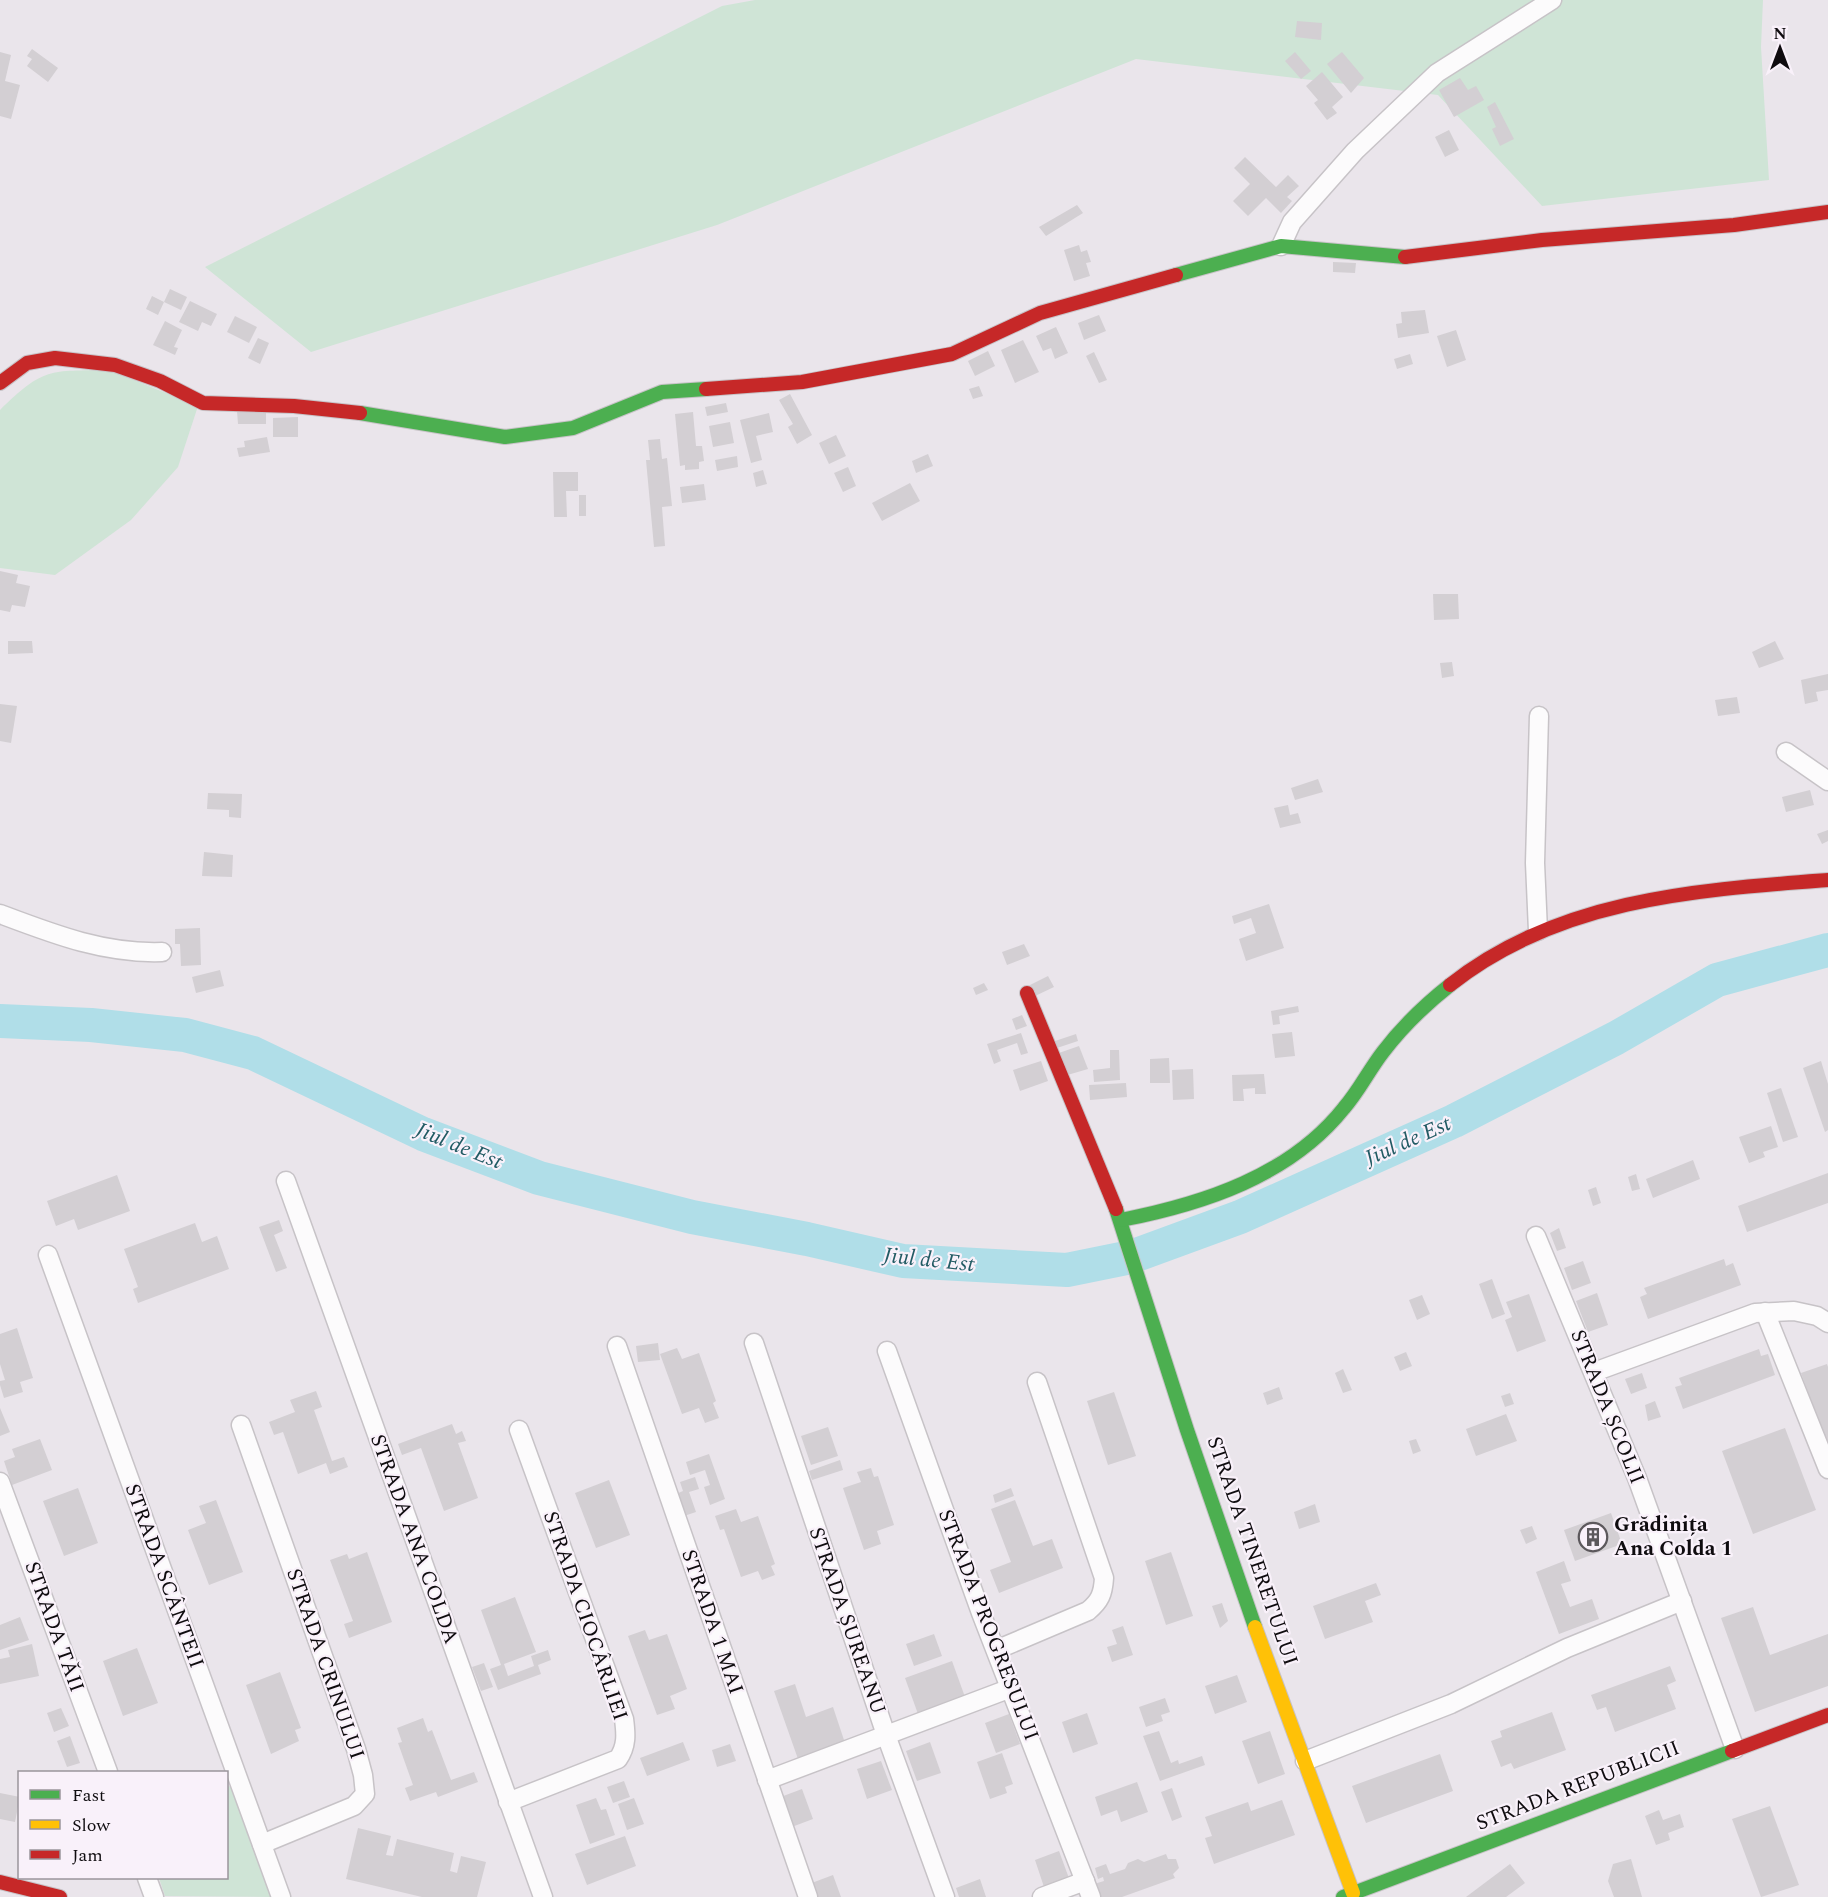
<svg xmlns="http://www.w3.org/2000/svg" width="1828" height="1897" font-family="Spectral,serif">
<rect width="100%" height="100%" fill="#eae5eb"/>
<g fill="#cfe4d6">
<polygon points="755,0 1763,0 1761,47 1769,180 1542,206 1438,95 1136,59 717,225 311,352 205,267 722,6"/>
<path d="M109,370L198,406L178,467L131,520L55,575L0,568V410C44,367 49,371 109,370Z"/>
<polygon points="234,1785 274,1897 165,1896 159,1878 226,1878 227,1787"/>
</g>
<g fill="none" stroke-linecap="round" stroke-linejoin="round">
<polyline stroke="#b0dee8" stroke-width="34" points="0,1021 91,1025 185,1035 253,1053 423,1134 539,1178 692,1217 807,1239 903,1261 1067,1270 1131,1257 1240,1217 1454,1121 1616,1038 1717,980 1828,950"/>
</g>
<g fill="#d3cfd3">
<polygon points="1297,21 1322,23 1321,40 1295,37"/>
<polygon points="32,49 58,68 48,82 27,66 32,59 27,56"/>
<polygon points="0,52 11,55 5,81 20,85 11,119 0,116"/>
<polygon points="1295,52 1311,71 1301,79 1285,61"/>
<polygon points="1342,52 1364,78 1351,93 1327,64"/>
<polygon points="1322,72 1343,97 1332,107 1337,113 1327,120 1314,103 1318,100 1306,86"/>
<polygon points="1460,78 1468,90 1476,86 1484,100 1454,117 1439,90"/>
<polygon points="1495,102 1514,139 1500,146 1492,129 1496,127 1487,107"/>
<polygon points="1449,130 1459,150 1445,157 1435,137"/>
<polygon points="1245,157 1276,187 1288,175 1299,186 1287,197 1292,201 1281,213 1266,198 1248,216 1233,201 1250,184 1234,168"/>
<polygon points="1077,205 1083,213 1046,236 1039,227"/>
<polygon points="1079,245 1081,252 1087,250 1091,262 1086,263 1090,276 1074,281 1064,250"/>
<polygon points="1333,262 1356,263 1355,273 1333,272"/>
<polygon points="170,289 187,297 181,310 164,302"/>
<polygon points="152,296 164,302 158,315 146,309"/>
<polygon points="190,301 217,314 211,326 202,322 198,331 179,322"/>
<polygon points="1425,310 1429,333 1398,338 1396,324 1402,323 1401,312"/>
<polygon points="1099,315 1106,331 1084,340 1078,323"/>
<polygon points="235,316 257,327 249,343 227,332"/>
<polygon points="165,321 182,330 174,347 178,348 175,355 153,345"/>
<polygon points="1056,327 1068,353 1055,359 1051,348 1043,351 1036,336"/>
<polygon points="1456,330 1466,360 1447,367 1437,336"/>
<polygon points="258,338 269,343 260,364 248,358"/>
<polygon points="1023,340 1039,372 1015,383 1001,350"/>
<polygon points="988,351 995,366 975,376 968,361"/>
<polygon points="1094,352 1107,380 1099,383 1086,356"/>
<polygon points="1410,354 1413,364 1397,369 1394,359"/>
<polygon points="979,386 983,396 973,399 969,389"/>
<polygon points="790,394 812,435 797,444 788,427 793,424 779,400"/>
<polygon points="726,403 728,412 707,416 705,407"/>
<polygon points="237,411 266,411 266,424 238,424"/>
<polygon points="693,412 696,446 702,446 704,461 699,462 699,469 685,470 685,465 680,466 675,414"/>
<polygon points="769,413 773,432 756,436 762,460 751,463 740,420"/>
<polygon points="298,417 298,437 273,437 273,418"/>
<polygon points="730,422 734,443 713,447 709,426"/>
<polygon points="836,435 846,456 829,464 819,443"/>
<polygon points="267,437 270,452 239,457 237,448 245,447 244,441"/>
<polygon points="660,439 662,459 667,458 672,506 662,507 665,546 654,547 646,460 650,460 648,440"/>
<polygon points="928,454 933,466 916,473 912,461"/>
<polygon points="737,456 738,467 717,471 715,460"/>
<polygon points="848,467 856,486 843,492 834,473"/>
<polygon points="763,470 767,484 756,487 753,473"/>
<polygon points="553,472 578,472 578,491 566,491 567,517 554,517"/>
<polygon points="910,483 920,501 882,521 872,503"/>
<polygon points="704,484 706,500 682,503 680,487"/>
<rect x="579" y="495" width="7" height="21"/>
<polygon points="0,571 18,575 16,583 30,586 25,607 12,605 10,612 0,610"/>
<polygon points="1433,594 1458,594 1459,619 1434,620"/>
<polygon points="8,641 32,641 33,653 8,654"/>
<polygon points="1775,641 1784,659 1759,668 1752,652"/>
<polygon points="1452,662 1454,676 1442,678 1440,663"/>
<polygon points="1828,674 1828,690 1816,692 1818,701 1805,704 1801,680"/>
<polygon points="1737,697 1740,713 1718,716 1715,700"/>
<polygon points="0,704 17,706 11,743 0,741"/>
<polygon points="1318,779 1323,792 1295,800 1291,788"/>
<polygon points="1810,790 1814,805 1786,812 1782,797"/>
<polygon points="208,793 242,794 241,818 229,817 229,810 207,809"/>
<polygon points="1288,805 1290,815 1298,813 1301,823 1280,828 1274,808"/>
<polygon points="1828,830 1828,841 1822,844 1817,834"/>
<polygon points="204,852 233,855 232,877 202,876"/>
<polygon points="1269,904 1284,948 1246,961 1239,939 1256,933 1251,918 1234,924 1232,916"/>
<polygon points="200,928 201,965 181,966 180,944 175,944 175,929"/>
<polygon points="1024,944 1030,956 1007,965 1002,952"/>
<polygon points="220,970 224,986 196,993 192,977"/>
<polygon points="1048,976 1054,987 1035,996 1030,985"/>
<polygon points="984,983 988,990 976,995 973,988"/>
<polygon points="1298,1006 1299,1012 1279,1016 1280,1024 1273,1025 1271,1011"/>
<polygon points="1022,1015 1027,1026 1016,1030 1012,1019"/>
<polygon points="1292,1032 1295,1056 1275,1058 1272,1034"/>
<polygon points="1021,1033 1028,1053 1021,1055 1017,1043 997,1050 1001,1061 994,1064 987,1044"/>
<polygon points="1076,1034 1078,1041 1054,1049 1052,1042"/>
<polygon points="1079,1046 1088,1069 1064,1076 1056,1054"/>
<polygon points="1110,1050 1119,1050 1120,1080 1094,1082 1093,1070 1110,1068"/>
<polygon points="1169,1058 1170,1083 1150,1083 1150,1059"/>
<polygon points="1041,1061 1048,1081 1020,1091 1013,1070"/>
<polygon points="1821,1061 1828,1084 1828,1130 1825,1132 1803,1068"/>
<polygon points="1193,1069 1194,1099 1173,1100 1172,1070"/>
<polygon points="1264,1074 1266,1094 1255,1094 1255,1088 1243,1089 1244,1101 1233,1101 1232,1075"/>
<polygon points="1126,1083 1127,1097 1090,1100 1089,1085"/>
<polygon points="1781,1088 1798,1137 1783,1142 1767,1093"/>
<polygon points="1771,1126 1778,1147 1763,1152 1765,1157 1749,1163 1739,1137"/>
<polygon points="1693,1160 1700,1179 1653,1198 1646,1179"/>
<polygon points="1828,1173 1828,1203 1747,1232 1738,1206"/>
<polygon points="1636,1174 1640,1189 1632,1191 1628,1177"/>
<polygon points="117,1175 130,1211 78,1230 74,1219 56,1226 47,1201"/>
<polygon points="1596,1187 1601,1203 1593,1206 1588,1190"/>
<polygon points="279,1220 283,1231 274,1235 287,1268 276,1272 259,1227"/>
<polygon points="195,1223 202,1242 217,1236 229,1269 138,1303 133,1289 138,1287 124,1249"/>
<polygon points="1559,1228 1566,1248 1557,1251 1550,1233"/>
<polygon points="1724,1259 1726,1266 1733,1263 1741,1285 1648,1319 1640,1297 1647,1294 1644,1288"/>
<polygon points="1583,1261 1591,1283 1572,1290 1564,1268"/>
<polygon points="1492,1279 1505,1314 1492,1319 1479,1284"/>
<polygon points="1597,1293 1608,1325 1588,1332 1576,1301"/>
<polygon points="1529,1294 1546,1341 1517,1352 1505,1320 1512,1317 1506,1302"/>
<polygon points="1422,1295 1430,1314 1417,1320 1409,1300"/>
<polygon points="17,1328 33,1378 20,1382 23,1392 4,1398 0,1385 0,1381 5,1380 0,1364 0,1334"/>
<polygon points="658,1343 660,1360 638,1362 636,1346"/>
<polygon points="677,1348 682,1359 699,1353 716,1401 713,1403 719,1418 705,1423 699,1408 682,1414 660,1354"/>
<polygon points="1759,1349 1761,1356 1768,1354 1775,1375 1683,1409 1675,1387 1682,1385 1679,1378"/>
<polygon points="1406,1352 1412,1366 1400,1371 1394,1357"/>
<polygon points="1827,1364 1828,1367 1828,1448 1801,1373"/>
<polygon points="1343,1369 1352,1390 1343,1393 1335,1373"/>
<polygon points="1642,1373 1647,1388 1631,1394 1625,1379"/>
<polygon points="1279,1387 1283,1399 1267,1405 1263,1393"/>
<polygon points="316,1391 322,1407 314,1410 332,1461 344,1457 348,1467 330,1474 326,1463 298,1474 283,1432 274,1435 269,1422 295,1412 290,1400"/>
<polygon points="1114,1392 1136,1456 1108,1465 1087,1401"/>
<polygon points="1510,1393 1514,1404 1505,1407 1501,1396"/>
<polygon points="1655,1401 1661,1417 1648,1421 1645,1405"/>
<polygon points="0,1408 10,1432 0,1436"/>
<polygon points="1506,1414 1517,1441 1476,1456 1466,1429"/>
<polygon points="452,1424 456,1434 462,1431 466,1441 458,1443 478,1498 444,1511 421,1448 402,1455 398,1444"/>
<polygon points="828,1427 838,1456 811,1465 801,1436"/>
<polygon points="1785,1428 1816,1510 1753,1534 1722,1451"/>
<polygon points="40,1439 52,1470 12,1485 4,1461 15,1457 12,1449"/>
<polygon points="1416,1439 1421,1451 1413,1454 1409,1441"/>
<polygon points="709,1454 725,1499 710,1505 704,1487 710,1485 705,1470 690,1475 686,1462"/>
<polygon points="840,1460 843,1470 812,1480 809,1471"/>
<polygon points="871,1468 874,1477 878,1476 894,1525 877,1531 881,1544 864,1550 843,1488 861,1482 857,1472"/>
<polygon points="695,1477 699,1489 689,1492 696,1512 684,1516 676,1494 683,1491 680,1482"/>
<polygon points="609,1480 630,1535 596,1548 575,1493"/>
<polygon points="78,1488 98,1543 64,1556 43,1501"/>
<polygon points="1011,1488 1014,1496 995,1503 993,1495"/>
<polygon points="216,1500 243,1572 209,1585 188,1530 206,1523 199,1506"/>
<polygon points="1015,1500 1033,1546 1052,1539 1063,1568 999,1593 990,1570 1011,1562 991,1509"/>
<polygon points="1315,1504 1320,1522 1299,1529 1294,1512"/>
<polygon points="736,1509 741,1522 758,1516 775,1564 771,1566 775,1575 762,1580 758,1571 741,1577 724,1529 720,1530 715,1516"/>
<polygon points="1611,1513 1622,1544 1575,1561 1564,1530"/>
<polygon points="1532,1526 1537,1539 1526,1544 1520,1530"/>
<polygon points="367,1552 392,1622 349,1638 344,1624 353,1621 330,1560 347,1554 349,1559"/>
<polygon points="1171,1552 1193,1616 1166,1625 1145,1561"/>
<polygon points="1564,1561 1571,1581 1561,1584 1570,1607 1592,1599 1599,1619 1559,1634 1536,1572"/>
<polygon points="1376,1583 1381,1595 1365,1601 1373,1622 1325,1639 1313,1606"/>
<polygon points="515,1597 536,1652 504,1664 508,1676 534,1666 531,1656 548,1650 551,1660 538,1665 541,1674 498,1690 490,1669 501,1665 481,1610"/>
<polygon points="1222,1603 1228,1621 1220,1628 1212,1606"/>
<polygon points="1753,1607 1770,1655 1828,1634 1828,1686 1755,1712 1721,1618"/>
<polygon points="20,1617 29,1640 0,1650 0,1625"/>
<polygon points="1123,1626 1133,1655 1112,1662 1107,1647 1117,1644 1112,1630"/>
<polygon points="645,1630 649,1640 667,1634 687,1689 670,1696 675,1709 657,1715 628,1636"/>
<polygon points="934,1634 942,1656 914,1666 906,1644"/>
<polygon points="32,1644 39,1676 0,1684 0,1659 10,1657 8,1650"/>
<polygon points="137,1648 158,1703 123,1716 103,1661"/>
<polygon points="952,1661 965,1697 918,1714 905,1678"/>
<polygon points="484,1663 493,1687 481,1691 472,1667"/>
<polygon points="1670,1666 1676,1681 1667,1685 1676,1709 1615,1732 1606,1707 1597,1710 1591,1695"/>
<polygon points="280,1672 301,1728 295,1730 299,1741 271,1754 246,1685"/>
<polygon points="1237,1675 1247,1702 1215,1714 1205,1686"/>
<polygon points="795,1684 806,1717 833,1707 845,1743 798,1759 774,1691"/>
<polygon points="1165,1698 1170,1712 1161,1715 1163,1721 1146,1727 1139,1707"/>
<polygon points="61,1708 69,1726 54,1732 47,1713"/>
<polygon points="1552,1712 1566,1750 1514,1769 1511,1763 1501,1767 1491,1741 1502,1737 1500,1731"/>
<polygon points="1087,1713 1098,1744 1073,1753 1062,1722"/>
<polygon points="1009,1714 1020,1744 996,1753 985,1723"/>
<polygon points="423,1718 428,1732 432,1730 451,1780 474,1772 478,1782 438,1797 436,1792 410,1801 405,1788 413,1785 398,1743 402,1742 397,1728"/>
<polygon points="1159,1731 1171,1763 1178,1760 1179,1764 1202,1756 1205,1765 1160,1781 1143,1736"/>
<polygon points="1270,1731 1285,1774 1258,1784 1242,1741"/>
<polygon points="70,1736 80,1763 67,1767 57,1741"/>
<polygon points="683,1742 690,1760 647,1776 640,1758"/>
<polygon points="930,1742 941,1773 917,1781 906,1751"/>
<polygon points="730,1744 736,1761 717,1767 712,1750"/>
<polygon points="1002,1753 1013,1784 1005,1787 1007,1793 990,1799 977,1762"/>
<polygon points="1440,1754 1453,1791 1366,1823 1352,1786"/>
<polygon points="881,1761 892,1790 867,1799 857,1769"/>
<polygon points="624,1781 630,1797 613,1803 607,1787"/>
<polygon points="1137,1782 1148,1812 1121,1822 1117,1810 1101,1816 1095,1797"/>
<polygon points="1172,1788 1182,1817 1172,1821 1161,1792"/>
<polygon points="802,1789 813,1819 789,1828 778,1798"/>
<polygon points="0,1793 20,1797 15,1822 0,1819"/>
<polygon points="596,1798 601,1810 606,1809 615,1835 590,1844 576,1805"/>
<polygon points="634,1798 644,1824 627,1830 618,1804"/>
<polygon points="1282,1800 1295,1835 1214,1864 1205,1838 1212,1836 1205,1817 1248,1802 1251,1811"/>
<polygon points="1770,1806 1799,1885 1761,1897 1732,1819"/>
<polygon points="1659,1810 1663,1820 1680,1814 1684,1827 1668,1833 1670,1840 1656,1845 1645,1816"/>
<polygon points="358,1828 391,1836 386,1855 393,1856 397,1839 454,1853 450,1871 457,1873 461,1856 486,1862 477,1897 422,1897 346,1879"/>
<polygon points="625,1836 636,1866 587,1885 575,1854"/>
<polygon points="1059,1851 1070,1881 1045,1890 1035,1860"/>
<polygon points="1166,1854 1168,1859 1176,1859 1179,1868 1173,1874 1175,1878 1122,1897 1099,1897 1094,1884 1104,1881 1103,1877 1098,1879 1095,1868 1106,1864 1110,1874 1125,1869 1128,1863 1138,1859 1144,1862"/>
<polygon points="1631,1859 1642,1897 1614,1897 1608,1881 1613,1864"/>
<polygon points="1510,1864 1525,1883 1506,1897 1466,1897"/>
<polygon points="833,1875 841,1897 814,1897 809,1884"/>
<polygon points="980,1879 986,1897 959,1897 956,1888"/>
</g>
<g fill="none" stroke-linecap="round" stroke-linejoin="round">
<g stroke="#c7c3c7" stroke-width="21">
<g id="street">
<polyline points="1281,246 1292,222 1355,151 1437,73 1552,0"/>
<polyline points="1786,752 1828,781"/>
<path d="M0,914C53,934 104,954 162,952"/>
<polyline points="1538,931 1535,863 1539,716"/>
<polyline points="286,1181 543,1897"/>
<polyline points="1536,1236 1637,1478 1735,1749"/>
<polyline points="48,1255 281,1897"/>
<polyline points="1765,1312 1828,1469"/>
<polyline points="754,1343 886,1735 945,1897"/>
<polyline points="617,1346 808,1897"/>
<polyline points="887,1351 981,1613 1091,1897"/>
<polyline points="1594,1372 1755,1313 1794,1311 1817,1316 1828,1323"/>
<polyline points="241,1425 356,1749 363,1775 365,1794 354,1806 262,1844"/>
<polyline points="0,1482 108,1772"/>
<path d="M996,1650L1088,1611C1100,1601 1103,1594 1104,1578L1037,1382"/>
<polyline points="1305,1761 1451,1704 1567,1648 1682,1601"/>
<polyline points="767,1780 1011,1688"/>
<path d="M508,1802L618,1759C627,1746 626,1734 624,1719L519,1430"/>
<polyline points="147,1878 154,1897"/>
<polyline points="1042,1897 1085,1881"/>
</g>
</g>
<g stroke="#c7c3c7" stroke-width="16">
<g id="fast">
<polyline points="1176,275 1281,246 1405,257"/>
<polyline points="360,413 505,437 573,428 662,392 706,389"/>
<polyline points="1116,1209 1187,1430 1255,1627"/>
<path d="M1121,1220C1203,1204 1290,1176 1344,1108C1359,1091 1369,1070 1383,1052C1402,1027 1426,1004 1450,985"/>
<polyline points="1343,1897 1732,1751"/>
</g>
</g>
<g stroke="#c7c3c7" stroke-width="16">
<polyline id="slow" points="1255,1627 1353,1893"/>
</g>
<g stroke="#c7c3c7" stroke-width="16">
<g id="jam">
<polyline points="1405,257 1542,240 1734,225 1828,212"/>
<polyline points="0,383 27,363 55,358 115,365 160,381 203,403 294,406 360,413"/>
<polyline points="706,389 802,382 952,354 1040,313 1176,275"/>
<path d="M1450,985C1558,899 1696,890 1828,880"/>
<polyline points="1027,993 1116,1209"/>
<polyline points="1732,1751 1828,1715"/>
<polyline points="0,1882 60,1897"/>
</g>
</g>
<use href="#street" stroke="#fcfbfc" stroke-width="18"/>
<use href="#fast" stroke="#4caf50" stroke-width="14"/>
<use href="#slow" stroke="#ffc107" stroke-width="14"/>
<use href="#jam" stroke="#c62828" stroke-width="14"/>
</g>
<defs>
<g id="building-ring" transform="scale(1.5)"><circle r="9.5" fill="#f9f1fa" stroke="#5c585c" stroke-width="1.5"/><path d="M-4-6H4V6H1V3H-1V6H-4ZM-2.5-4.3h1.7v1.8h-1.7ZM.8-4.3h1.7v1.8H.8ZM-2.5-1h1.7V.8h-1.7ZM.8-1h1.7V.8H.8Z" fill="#5c585c"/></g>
</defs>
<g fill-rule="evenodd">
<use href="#building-ring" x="1593" y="1537"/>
</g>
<g text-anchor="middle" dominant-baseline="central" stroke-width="4.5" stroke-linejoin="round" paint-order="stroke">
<g font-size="21" fill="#0f0c0f" stroke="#f9f1fa">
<text transform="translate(1607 1407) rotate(68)">STRADA ȘCOLII</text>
<text transform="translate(414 1539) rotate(70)">STRADA ANA COLDA</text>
<text transform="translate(1252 1551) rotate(71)">STRADA TINERETULUI</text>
<text transform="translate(164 1576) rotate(70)">STRADA SCÂNTEII</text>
<text transform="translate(585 1616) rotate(71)">STRADA CIOCÂRLIEI</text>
<text transform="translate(847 1621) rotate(71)">STRADA ȘUREANU</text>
<text transform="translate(712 1622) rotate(71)">STRADA 1 MAI</text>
<text transform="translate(988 1625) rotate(69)">STRADA PROGRESULUI</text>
<text transform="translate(54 1627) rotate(70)">STRADA TĂII</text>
<text transform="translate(325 1664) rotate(71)">STRADA CRINULUI</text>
<text transform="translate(1578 1786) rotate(-21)">STRADA REPUBLICII</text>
</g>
<g font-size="21" font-weight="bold" fill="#0f0c0f" stroke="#f9f1fa" text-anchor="start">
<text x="1614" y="1525">Grădinița<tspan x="1614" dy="24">Ana Colda 1</tspan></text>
</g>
<g font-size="22" font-style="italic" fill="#225b64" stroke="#f9f1fa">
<text transform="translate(1408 1141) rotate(-24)">Jiul de Est</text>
<text transform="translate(459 1146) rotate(22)">Jiul de Est</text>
<text transform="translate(929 1260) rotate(6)">Jiul de Est</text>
</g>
</g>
<rect x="18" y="1771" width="210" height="108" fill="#f9f1fa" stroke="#9b959c" stroke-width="1.5"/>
<rect x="30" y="1790" width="30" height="9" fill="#4caf50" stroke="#9b959c" stroke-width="1.5"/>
<text x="72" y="1801" font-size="18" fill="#0f0c0f">Fast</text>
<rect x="30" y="1820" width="30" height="9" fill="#ffc107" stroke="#9b959c" stroke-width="1.5"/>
<text x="72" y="1831" font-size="18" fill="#0f0c0f">Slow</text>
<rect x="30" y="1850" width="30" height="9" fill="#c62828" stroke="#9b959c" stroke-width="1.5"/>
<text x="72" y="1861" font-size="18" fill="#0f0c0f">Jam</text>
<g transform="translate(1780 48)" stroke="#f9f1fa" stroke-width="4.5" paint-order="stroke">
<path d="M0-4.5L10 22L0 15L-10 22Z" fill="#0f0c0f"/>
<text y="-9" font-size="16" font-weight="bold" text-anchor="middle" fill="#0f0c0f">N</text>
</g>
</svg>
